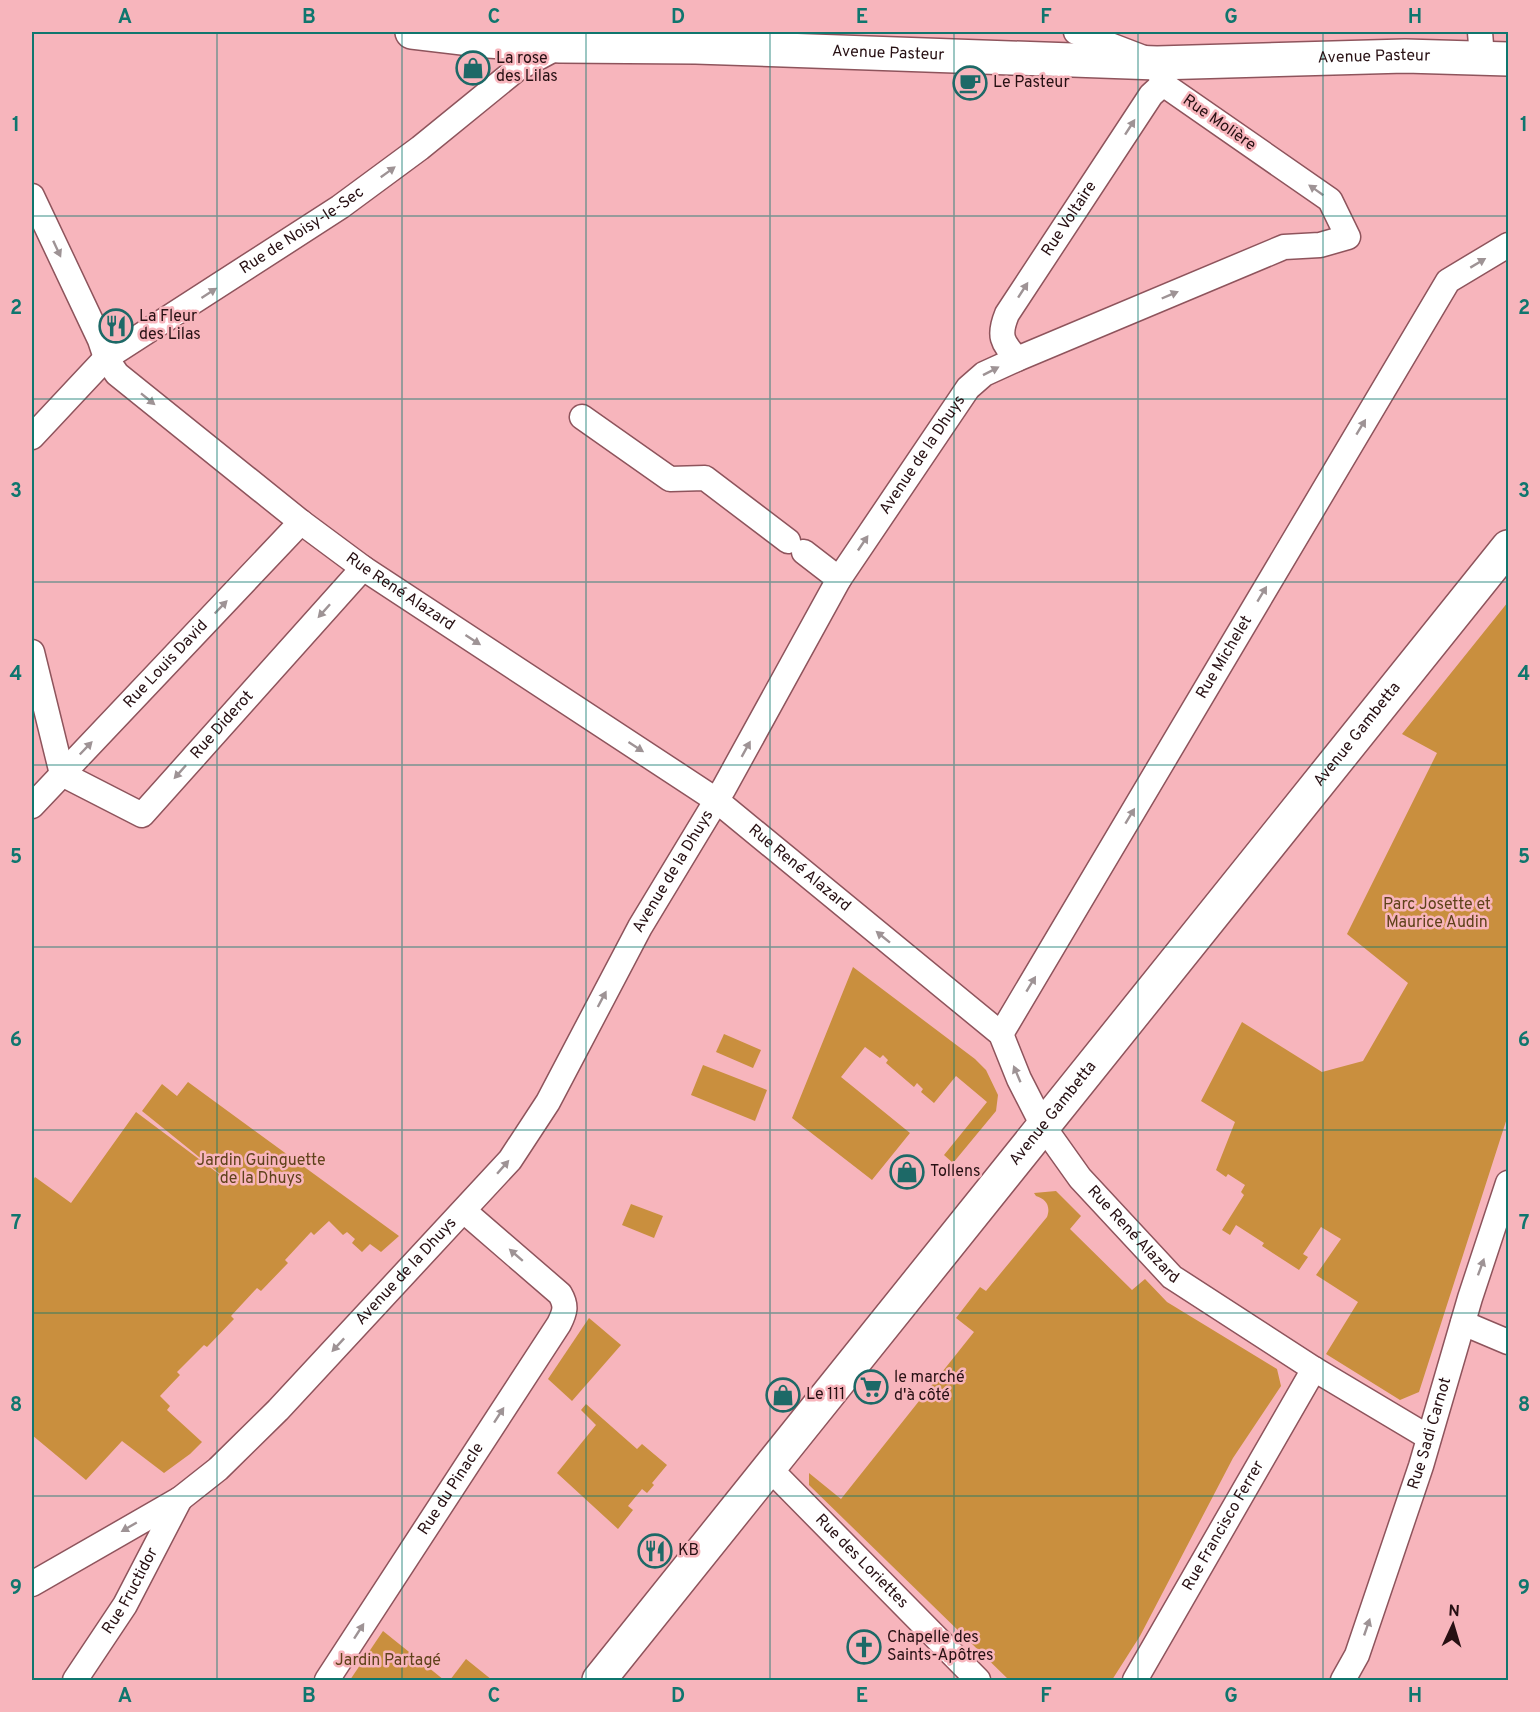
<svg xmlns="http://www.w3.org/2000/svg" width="1540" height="1712" font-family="Overpass,sans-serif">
<rect width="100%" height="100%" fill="#f7b5bc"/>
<g fill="#c98f3e">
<polygon points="1508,602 1508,1115 1419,1392 1400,1400 1326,1354 1358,1302 1316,1275 1341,1239 1321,1227 1303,1254 1308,1257 1299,1270 1262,1246 1264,1243 1236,1225 1230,1235 1222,1230 1244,1195 1241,1192 1245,1185 1228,1174 1226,1177 1216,1170 1235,1122 1201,1101 1242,1022 1322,1072 1363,1061 1408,983 1347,934 1437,753 1402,734"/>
<polygon points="853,967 975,1059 986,1070 998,1095 996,1111 953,1163 944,1155 987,1102 956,1076 934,1103 921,1092 923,1089 917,1083 914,1087 886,1063 888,1060 883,1055 880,1058 865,1047 841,1077 910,1133 872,1180 792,1118"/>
<polygon points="724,1034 761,1050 753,1068 716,1052"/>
<polygon points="703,1065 767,1090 755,1121 691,1095"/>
<polygon points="188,1082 399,1236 381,1252 370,1244 362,1252 352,1243 355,1239 347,1232 343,1235 329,1221 314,1235 311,1232 285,1260 288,1263 261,1291 257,1288 231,1316 234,1319 207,1347 204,1345 177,1372 180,1375 160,1396 170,1406 167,1410 202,1442 190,1454 164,1473 122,1441 86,1480 32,1435 32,1182 35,1177 71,1203 136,1112 235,1186 142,1111 162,1084 177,1096"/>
<path d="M1056,1191L1081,1216L1070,1229L1132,1290L1145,1279L1167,1302L1277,1369L1281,1386L1233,1458L1140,1636L1112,1680H1009L809,1485V1473L841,1499L974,1332L956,1318L980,1287L986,1291L1047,1217C1051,1206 1046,1199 1036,1196L1034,1193Z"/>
<polygon points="631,1204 663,1216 654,1238 622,1225"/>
<polygon points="589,1318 621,1345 572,1401 548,1379"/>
<polygon points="586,1404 637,1449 642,1444 667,1465 652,1483 654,1485 647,1493 642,1489 628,1506 633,1510 618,1529 557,1473 596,1425 581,1410"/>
<polygon points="383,1631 444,1680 350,1680"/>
<polygon points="466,1659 492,1680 450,1680"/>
</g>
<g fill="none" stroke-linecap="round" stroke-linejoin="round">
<g stroke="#8e545c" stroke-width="27">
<g id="street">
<polyline points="1480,32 1482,58"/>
<path id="s1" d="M32,196L100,340L106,358L117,374L301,522L363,568L716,800L1001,1034L1019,1079L1043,1126L1080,1178L1172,1277L1314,1369L1428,1437"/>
<path id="s2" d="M1017,359C1002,342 998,336 1007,314L1151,95L1163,84"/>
<polyline points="582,417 670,479 705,478 788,541"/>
<path id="s3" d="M32,437L106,358L340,207L420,148L517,69L560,46"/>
<polyline points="804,552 839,579"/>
<path id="s4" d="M32,652L62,774L142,815L363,568"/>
<path id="s5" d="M32,806L301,522"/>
<path id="s6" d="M1001,1034L1448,281L1508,245"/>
<polyline points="1463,1323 1508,1342"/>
<path id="s7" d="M770,1469L978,1680"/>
<path id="s8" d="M32,1584L180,1499L218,1469L278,1410L510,1160L548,1102L640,927L724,788L839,579L968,388L984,374L1017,359L1284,247L1320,245L1348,237L1330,200L1163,84L1157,63L1076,32"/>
<path id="s9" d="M75,1680L125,1605L180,1499"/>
<path id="s10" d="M327,1680L559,1324C565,1312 567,1306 560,1294L464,1211"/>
<path id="s11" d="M1135,1680L1314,1369"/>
<path id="s12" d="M1343,1680L1357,1655L1421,1466L1470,1298L1508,1183"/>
</g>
</g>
<g stroke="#8e545c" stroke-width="36">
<g id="secondary">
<path id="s13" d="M412,32L488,41L560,46L696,47L1157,63L1405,56L1508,59"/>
<path id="s14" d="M599,1680L1508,547"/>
</g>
</g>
<use href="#street" stroke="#fff" stroke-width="24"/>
<use href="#secondary" stroke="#fff" stroke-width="33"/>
</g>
<defs><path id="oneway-solid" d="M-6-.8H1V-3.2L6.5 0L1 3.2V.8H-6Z" transform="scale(1.5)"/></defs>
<g fill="#9e9395">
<use href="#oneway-solid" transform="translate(1130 127) rotate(-57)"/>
<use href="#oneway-solid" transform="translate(388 172) rotate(-36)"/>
<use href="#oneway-solid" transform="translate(1316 190) rotate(-145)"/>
<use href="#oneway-solid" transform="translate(57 249) rotate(65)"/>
<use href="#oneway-solid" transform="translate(1478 263) rotate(-31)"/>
<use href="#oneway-solid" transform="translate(1023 290) rotate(-57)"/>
<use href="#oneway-solid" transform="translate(209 293) rotate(-33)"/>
<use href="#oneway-solid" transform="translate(1170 295) rotate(-23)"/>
<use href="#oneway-solid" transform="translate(991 371) rotate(-27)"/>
<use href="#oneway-solid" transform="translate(148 399) rotate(39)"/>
<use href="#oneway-solid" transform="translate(1361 427) rotate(-59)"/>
<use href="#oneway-solid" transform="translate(863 543) rotate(-56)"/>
<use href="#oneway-solid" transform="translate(1262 594) rotate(-59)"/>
<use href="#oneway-solid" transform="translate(221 607) rotate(-46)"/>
<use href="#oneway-solid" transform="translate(324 611) rotate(132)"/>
<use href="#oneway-solid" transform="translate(473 640) rotate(33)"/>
<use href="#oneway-solid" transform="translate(636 747) rotate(33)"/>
<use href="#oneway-solid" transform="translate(86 748) rotate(-46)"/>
<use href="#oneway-solid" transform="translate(746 749) rotate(-61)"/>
<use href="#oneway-solid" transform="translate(180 772) rotate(132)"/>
<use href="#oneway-solid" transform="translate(1130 816) rotate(-59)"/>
<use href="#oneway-solid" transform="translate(883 937) rotate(-141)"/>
<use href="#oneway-solid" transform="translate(1031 984) rotate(-59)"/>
<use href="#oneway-solid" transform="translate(602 999) rotate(-62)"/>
<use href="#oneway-solid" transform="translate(1017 1074) rotate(-113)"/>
<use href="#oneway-solid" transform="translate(503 1167) rotate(-49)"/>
<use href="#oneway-solid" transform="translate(516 1255) rotate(-139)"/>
<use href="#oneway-solid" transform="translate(1481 1267) rotate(-70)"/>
<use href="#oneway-solid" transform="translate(338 1345) rotate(133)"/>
<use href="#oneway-solid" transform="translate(499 1415) rotate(-57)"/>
<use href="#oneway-solid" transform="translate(129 1527) rotate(150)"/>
<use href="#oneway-solid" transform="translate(1367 1627) rotate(-71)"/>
<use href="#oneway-solid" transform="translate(359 1631) rotate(-57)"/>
</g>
<path fill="none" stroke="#0f766e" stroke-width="1.5" stroke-opacity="0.55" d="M217,32V1680M402,32V1680M586,32V1680M770,32V1680M954,32V1680M1138,32V1680M1323,32V1680M32,216H1508M32,399H1508M32,582H1508M32,765H1508M32,947H1508M32,1130H1508M32,1313H1508M32,1496H1508"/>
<defs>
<g id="shop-ring" transform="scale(1.725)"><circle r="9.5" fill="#f7b5bc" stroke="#1d6967" stroke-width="1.5"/><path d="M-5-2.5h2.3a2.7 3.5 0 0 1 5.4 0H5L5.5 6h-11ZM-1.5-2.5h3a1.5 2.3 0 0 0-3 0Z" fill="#1d6967"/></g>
<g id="cafe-ring" transform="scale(1.725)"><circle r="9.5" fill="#f7b5bc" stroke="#1d6967" stroke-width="1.5"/><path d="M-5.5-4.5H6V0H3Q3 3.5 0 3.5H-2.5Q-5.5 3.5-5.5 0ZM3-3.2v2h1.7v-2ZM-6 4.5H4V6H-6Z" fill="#1d6967"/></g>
<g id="restaurant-ring" transform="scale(1.725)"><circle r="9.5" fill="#f7b5bc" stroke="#1d6967" stroke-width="1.5"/><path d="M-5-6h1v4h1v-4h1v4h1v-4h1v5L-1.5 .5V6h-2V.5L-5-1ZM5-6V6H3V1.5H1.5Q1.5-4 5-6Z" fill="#1d6967"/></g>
<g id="supermarket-ring" transform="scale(1.725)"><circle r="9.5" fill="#f7b5bc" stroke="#1d6967" stroke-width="1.5"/><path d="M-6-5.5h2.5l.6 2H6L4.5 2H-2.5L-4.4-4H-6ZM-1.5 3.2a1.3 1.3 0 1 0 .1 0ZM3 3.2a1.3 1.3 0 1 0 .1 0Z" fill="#1d6967"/></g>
<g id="church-ring" transform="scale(1.725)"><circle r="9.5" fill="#f7b5bc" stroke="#1d6967" stroke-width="1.5"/><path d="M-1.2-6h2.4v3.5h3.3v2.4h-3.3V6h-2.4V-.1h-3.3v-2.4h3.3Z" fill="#1d6967"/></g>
</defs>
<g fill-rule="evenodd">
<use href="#shop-ring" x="473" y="68"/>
<use href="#cafe-ring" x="970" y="83"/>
<use href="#restaurant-ring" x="116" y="326"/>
<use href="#shop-ring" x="907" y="1172"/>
<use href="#supermarket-ring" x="871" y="1387"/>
<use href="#shop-ring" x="783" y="1395"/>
<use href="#restaurant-ring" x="655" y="1551"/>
<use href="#church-ring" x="864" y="1647"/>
</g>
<g text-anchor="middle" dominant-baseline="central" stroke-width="5" stroke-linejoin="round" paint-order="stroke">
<g font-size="16" fill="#271013" stroke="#f7b5bc">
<text stroke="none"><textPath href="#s13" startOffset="477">Avenue Pasteur</textPath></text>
<text stroke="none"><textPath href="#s13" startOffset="963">Avenue Pasteur</textPath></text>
<text transform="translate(1219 123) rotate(35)">Rue Molière</text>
<text stroke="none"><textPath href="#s2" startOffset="164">Rue Voltaire</textPath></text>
<text stroke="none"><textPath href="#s3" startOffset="342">Rue de Noisy-le-Sec</textPath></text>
<text stroke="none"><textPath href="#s8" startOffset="1462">Avenue de la Dhuys</textPath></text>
<text stroke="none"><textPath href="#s1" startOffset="555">Rue René Alazard</textPath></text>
<text stroke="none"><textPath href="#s6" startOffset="438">Rue Michelet</textPath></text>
<text stroke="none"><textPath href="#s5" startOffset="195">Rue Louis David</textPath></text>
<text stroke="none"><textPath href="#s4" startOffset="336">Rue Diderot</textPath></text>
<text stroke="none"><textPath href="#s14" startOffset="1212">Avenue Gambetta</textPath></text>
<text stroke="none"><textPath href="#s1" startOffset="1041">Rue René Alazard</textPath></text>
<text stroke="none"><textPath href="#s8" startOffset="976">Avenue de la Dhuys</textPath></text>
<text stroke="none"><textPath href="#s14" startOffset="726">Avenue Gambetta</textPath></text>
<text stroke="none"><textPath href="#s1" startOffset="1545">Rue René Alazard</textPath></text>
<text stroke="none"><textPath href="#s8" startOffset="492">Avenue de la Dhuys</textPath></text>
<text stroke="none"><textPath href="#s12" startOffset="262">Rue Sadi Carnot</textPath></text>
<text stroke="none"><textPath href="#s10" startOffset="228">Rue du Pinacle</textPath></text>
<text stroke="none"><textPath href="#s11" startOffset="178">Rue Francisco Ferrer</textPath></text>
<text stroke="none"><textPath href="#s7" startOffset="130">Rue des Loriettes</textPath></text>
<text stroke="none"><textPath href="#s9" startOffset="105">Rue Fructidor</textPath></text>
</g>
<g font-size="16" fill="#271013" stroke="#f7b5bc" text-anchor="start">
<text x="496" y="59">La rose<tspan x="496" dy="18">des Lilas</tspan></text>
<text x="993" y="83">Le Pasteur</text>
<text x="139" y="317">La Fleur<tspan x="139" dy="18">des Lilas</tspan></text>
<text x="930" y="1172">Tollens</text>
<text x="894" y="1378">le marché<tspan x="894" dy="18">d'à côté</tspan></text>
<text x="806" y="1395">Le 111</text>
<text x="678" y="1551">KB</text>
<text x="887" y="1638">Chapelle des<tspan x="887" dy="18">Saints-Apôtres</tspan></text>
</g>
<g font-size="16" fill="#5f421a" stroke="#f7b5bc">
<text x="1437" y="905">Parc Josette et<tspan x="1437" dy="18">Maurice Audin</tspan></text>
<text x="261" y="1161">Jardin Guinguette<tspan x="261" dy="18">de la Dhuys</tspan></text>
<text x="388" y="1661">Jardin Partagé</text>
</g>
</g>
<rect width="1540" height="1712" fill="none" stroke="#f7b5bc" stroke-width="66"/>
<g transform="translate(1453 1625) rotate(4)" stroke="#f7b5bc" stroke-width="4.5" paint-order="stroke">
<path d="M0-4.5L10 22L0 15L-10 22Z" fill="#271013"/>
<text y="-9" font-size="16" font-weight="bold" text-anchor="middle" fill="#271013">N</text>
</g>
<rect x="33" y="33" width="1474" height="1646" fill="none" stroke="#0f766e" stroke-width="2"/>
<g font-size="20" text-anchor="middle" font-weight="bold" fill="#0f766e">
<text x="125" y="23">A</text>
<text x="309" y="23">B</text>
<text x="494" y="23">C</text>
<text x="678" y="23">D</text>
<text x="862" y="23">E</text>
<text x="1046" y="23">F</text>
<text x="1231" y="23">G</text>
<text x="1415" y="23">H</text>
<text x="16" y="131">1</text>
<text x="1524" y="131">1</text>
<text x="16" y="314">2</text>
<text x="1524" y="314">2</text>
<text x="16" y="497">3</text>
<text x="1524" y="497">3</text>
<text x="16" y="680">4</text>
<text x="1524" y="680">4</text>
<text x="16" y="863">5</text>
<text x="1524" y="863">5</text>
<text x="16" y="1046">6</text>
<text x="1524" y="1046">6</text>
<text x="16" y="1229">7</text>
<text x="1524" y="1229">7</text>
<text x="16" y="1411">8</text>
<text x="1524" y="1411">8</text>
<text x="16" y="1594">9</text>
<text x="1524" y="1594">9</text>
<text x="125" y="1702">A</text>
<text x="309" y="1702">B</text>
<text x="494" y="1702">C</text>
<text x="678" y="1702">D</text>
<text x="862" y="1702">E</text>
<text x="1046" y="1702">F</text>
<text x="1231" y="1702">G</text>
<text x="1415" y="1702">H</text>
</g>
</svg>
